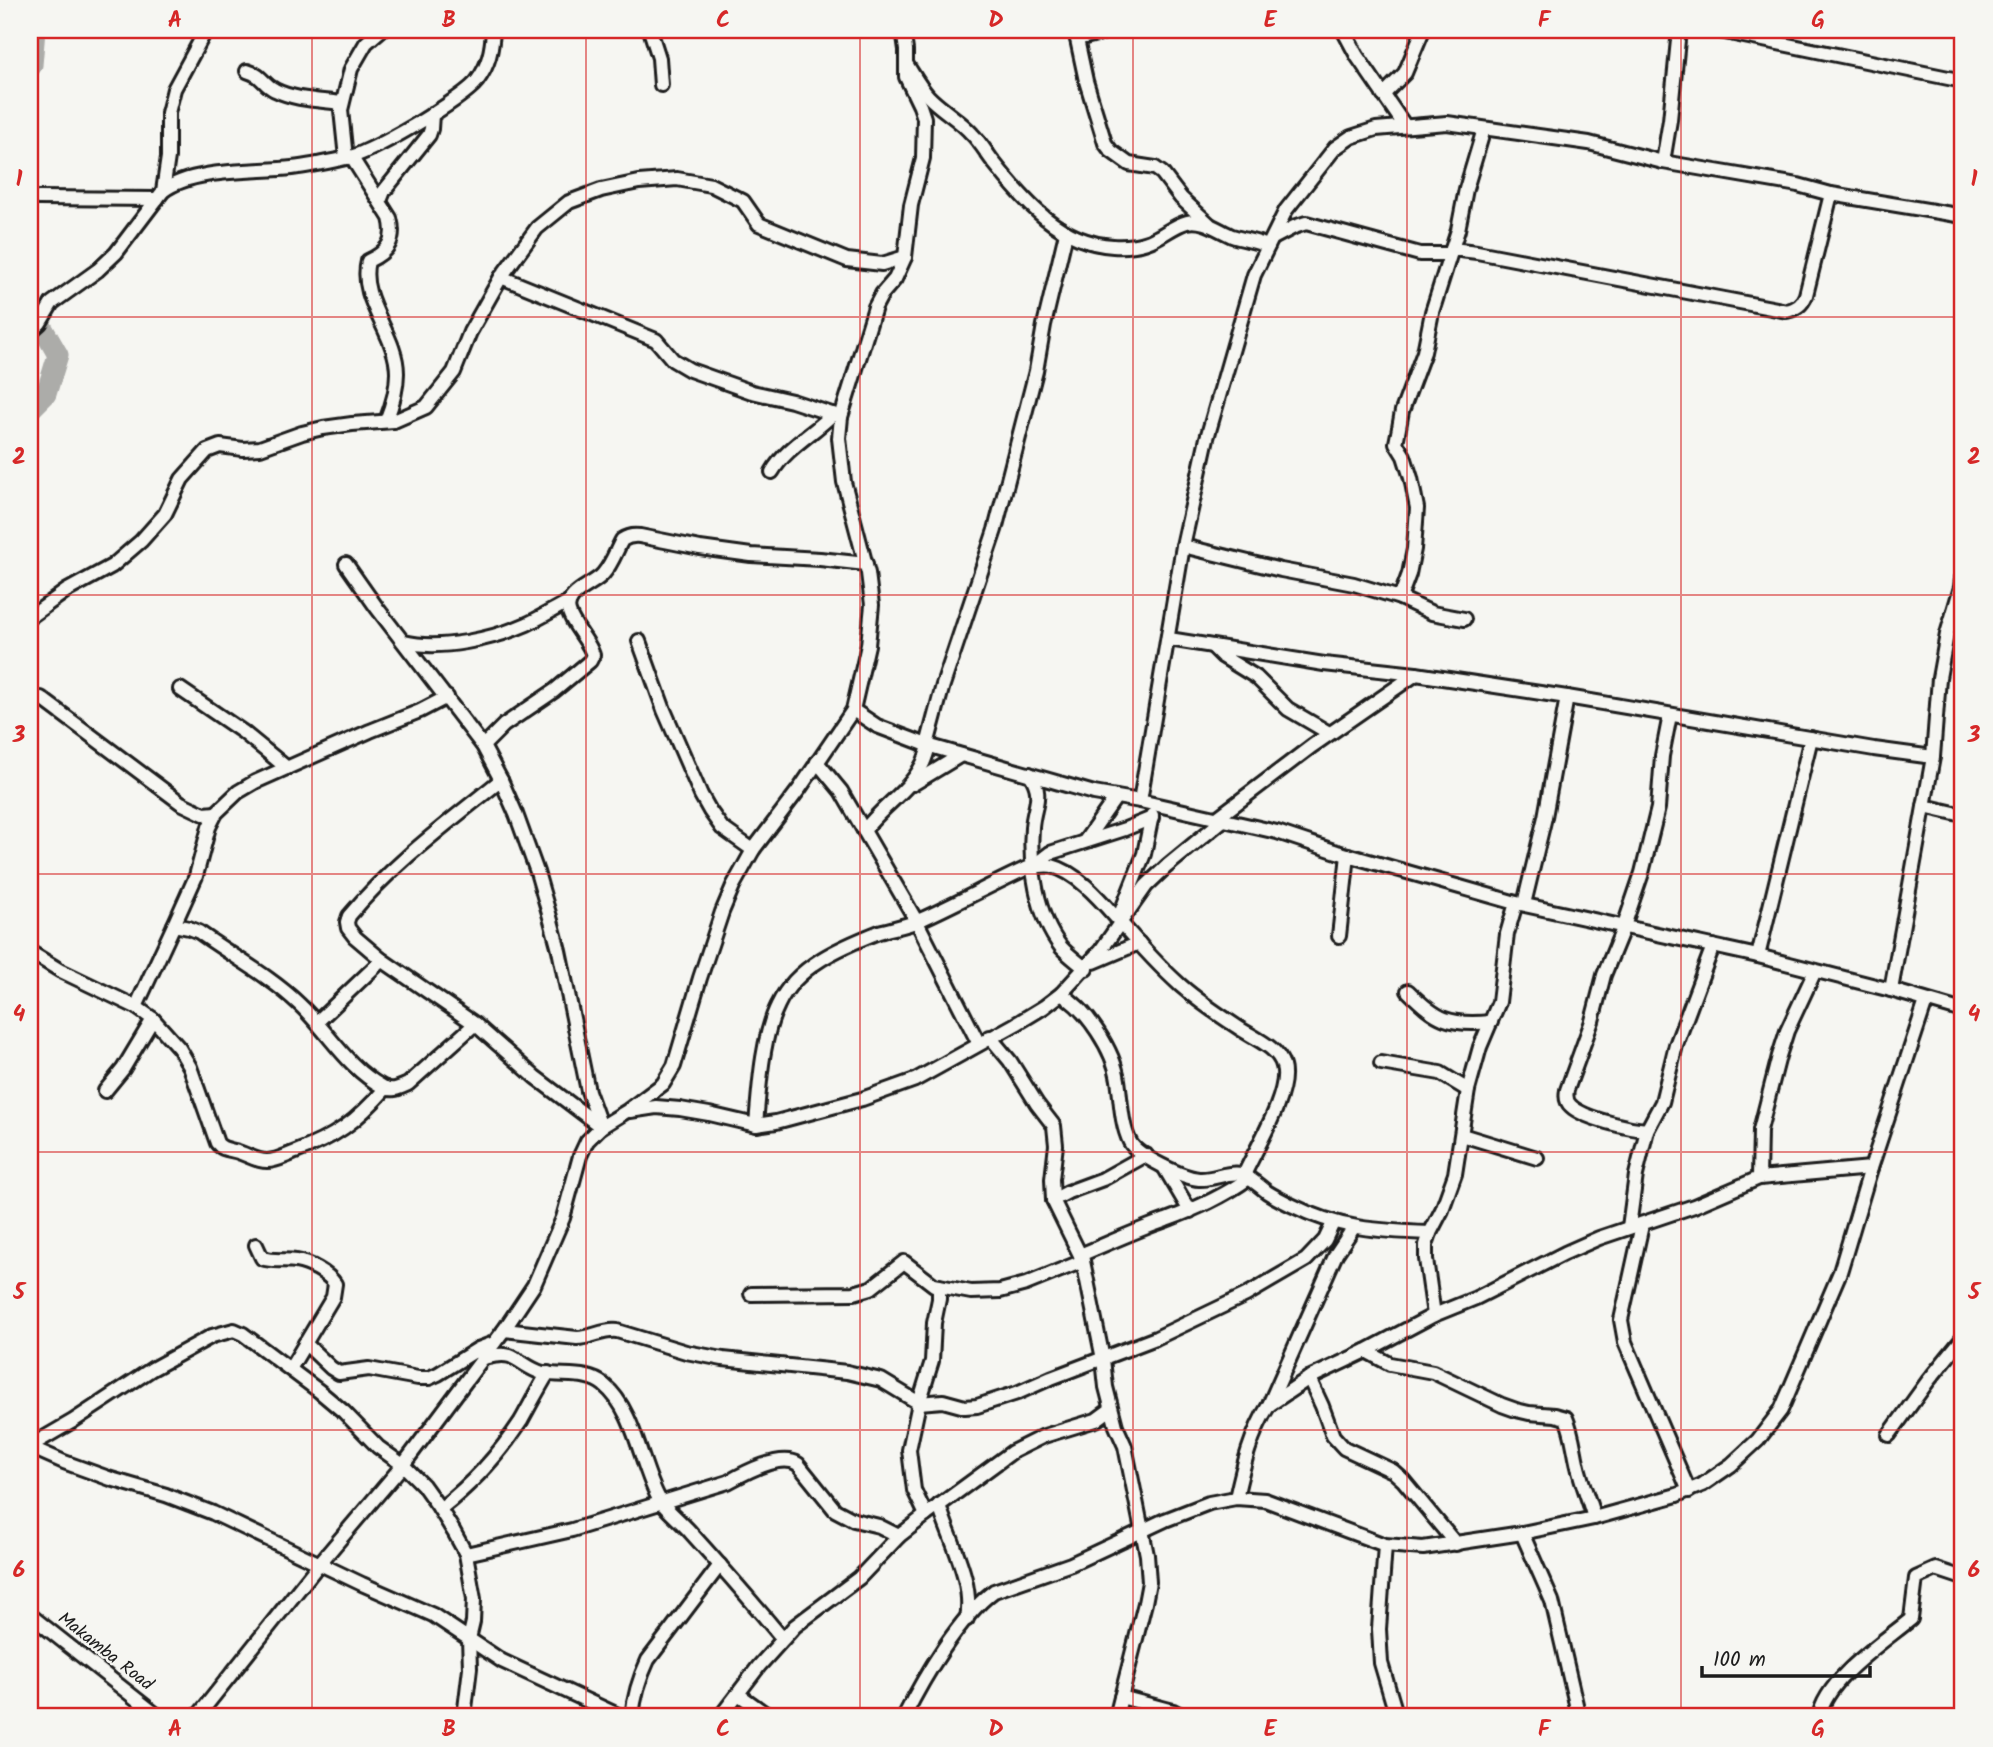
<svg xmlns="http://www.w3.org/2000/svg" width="1993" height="1747" font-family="Kalam,sans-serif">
<rect width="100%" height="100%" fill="#f6f6f2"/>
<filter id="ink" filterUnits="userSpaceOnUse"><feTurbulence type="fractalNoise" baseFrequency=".0143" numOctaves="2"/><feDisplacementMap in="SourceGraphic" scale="14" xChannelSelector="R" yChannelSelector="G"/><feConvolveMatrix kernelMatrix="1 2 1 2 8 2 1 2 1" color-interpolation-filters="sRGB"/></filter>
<g filter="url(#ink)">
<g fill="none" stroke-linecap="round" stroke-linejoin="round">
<g stroke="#acaca9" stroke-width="21">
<polyline points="30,68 32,65 35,30"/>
<polyline points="30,306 58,355 46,394 30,410"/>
</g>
<g stroke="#1c1c1c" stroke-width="18">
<g id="street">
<polyline points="650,30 659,58 661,85"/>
<polyline points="1075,30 1086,81 1105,143 1111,151 1129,164 1155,168 1162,173 1181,198 1209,224"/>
<polyline points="1343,30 1357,56 1405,126"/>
<polyline points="1715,30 1963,81"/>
<polyline points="1077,39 1113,30"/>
<path d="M907,65C914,76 920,87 928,96C941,110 959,119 972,134C981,143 987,154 995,164C1025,202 1060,243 1113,246C1126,247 1143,245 1154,239C1165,234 1175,225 1187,222C1203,218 1218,230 1232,236C1244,240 1256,241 1268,246"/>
<path d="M247,71C264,76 262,84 275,90C295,100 320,100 342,103"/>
<polyline points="1383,95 1405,73 1423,30"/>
<path d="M346,158C369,155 463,99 477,81C489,65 492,49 493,30"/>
<path d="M352,158L390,218C396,240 388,252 368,261C358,300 397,334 397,373C397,389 392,406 386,421"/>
<polyline points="1663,162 1670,120 1679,30"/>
<polyline points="163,191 168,157 168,113 174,89 206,30"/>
<polyline points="38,198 157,199"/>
<polyline points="380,201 384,191 429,135 431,129 432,114"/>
<polyline points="1273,238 1294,227 1306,223 1420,254 1450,254"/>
<path d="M1452,249L1477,252L1787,311C1797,308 1802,305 1806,295L1831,194"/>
<polyline points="501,277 656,340 673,360 690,370 752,392 792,401 841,417"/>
<path d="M30,332L40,323L52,303L98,270L116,253L163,191C193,168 255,172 292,168C310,166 328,162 346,158L341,110L351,69L366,43L381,30"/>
<path d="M772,472C786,448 813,434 833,414"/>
<polyline points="1183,546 1281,570 1354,584 1400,598 1432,613 1464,619"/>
<polyline points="346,564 377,608 483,746 501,780 516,814 537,872 550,917 559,950 588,1091 601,1127"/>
<polyline points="1400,598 1409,574 1414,549 1417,508 1411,478 1404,456 1396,443 1399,428 1402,411 1424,352 1432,312 1458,230 1466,189 1484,129"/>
<polyline points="30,617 66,591 112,566 141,541 165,514 182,479 207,451 220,446 243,449 260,448 302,433 323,428 352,424 394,421 426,407 454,372 470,332 501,277 537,228 569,202 601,190 639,182 677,179 711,185 743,201 759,224 847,260 882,264 905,257"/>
<polyline points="1169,639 1324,664 1416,674 1567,697 1874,749 1933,757"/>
<polyline points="639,641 664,710 701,795 710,811 722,828 753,850"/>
<path d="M404,642C440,651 493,639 527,624C542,617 556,608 570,601"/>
<polyline points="1213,647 1222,656 1256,677 1288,709 1329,733"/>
<polyline points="180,689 243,732 287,768"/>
<polyline points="41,698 181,803 204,814 216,813"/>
<polyline points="853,710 877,726 927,745 1094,793 1140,801 1277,832 1337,852 1516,903 1758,956 1891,990 1963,1011"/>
<polyline points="927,745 943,685 995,530 1036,371 1044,325 1066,233"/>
<path d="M483,746L504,725L554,691L590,661L593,655L591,650C585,637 573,625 569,612C563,593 594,585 603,574C612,564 616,551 622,540C628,536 633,535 640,536L700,548L751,555L820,559L866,564"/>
<polyline points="817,762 841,791 917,922 979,1044"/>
<path d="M1030,774C1044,796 1034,804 1032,827C1029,865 1037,916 1061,947C1068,955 1078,962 1086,969"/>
<path d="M501,780C448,823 393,863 349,916L347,922L348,928L355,937L382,960L475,1024L535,1077L601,1127"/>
<polyline points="913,784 961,755"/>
<polyline points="1140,801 1183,546 1207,438 1254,275 1286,210 1335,148 1351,137 1376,129 1447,123 1589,143 1663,162 1798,185 1831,194 1963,216"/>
<polyline points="1924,806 1963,815"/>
<polyline points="1217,818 1312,746 1416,674"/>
<path d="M864,831C880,808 909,791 921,767C925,761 927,753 929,746"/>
<polyline points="1085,841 1116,797"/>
<polyline points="1038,865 1041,860 1050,853 1125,829 1152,818"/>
<polyline points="1524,904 1545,817 1567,697"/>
<polyline points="1119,917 1144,854 1152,815"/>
<polyline points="174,925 196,876 209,827 216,813 238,792 255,782 370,731 420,711 447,697"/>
<polyline points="1339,936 1348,855"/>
<path d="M30,952L61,971L136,1007L153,1019L179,1048L190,1067L217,1143C223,1151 232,1149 241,1153C250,1156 257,1161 267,1161C276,1161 285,1156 293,1153C336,1137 356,1122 386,1088"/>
<polyline points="1758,956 1811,738"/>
<polyline points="1094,962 1139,943"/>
<polyline points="1891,990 1933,757 1939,678 1947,634 1961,587 1963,571"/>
<path d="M1408,991C1437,1020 1449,1026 1491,1022"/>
<path d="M1061,994C1087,1009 1114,1051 1118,1080C1121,1100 1121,1124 1130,1142C1137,1156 1184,1178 1199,1179C1214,1180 1227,1171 1241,1174C1250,1177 1259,1186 1267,1192C1275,1197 1283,1201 1291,1205C1339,1229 1377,1231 1430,1233"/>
<path d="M136,1007L174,925L189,928L199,932C232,956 270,976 299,1004C328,1031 347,1068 383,1087C392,1092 399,1088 408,1084L475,1024"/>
<polyline points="317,1022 382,960"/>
<polyline points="990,1037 1010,1061 1037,1104 1054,1126 1056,1145 1052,1179 1053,1200 1083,1261 1103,1359 1106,1387 1116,1426 1125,1446 1147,1555 1149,1582 1145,1603 1116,1717"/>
<polyline points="1381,1063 1440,1073 1468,1090"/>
<polyline points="105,1091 123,1069 153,1019"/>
<polyline points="630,1111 656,1107 680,1109 709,1114 756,1125 776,1122 862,1099 915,1080 1016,1024 1044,1007 1061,994 1101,950 1146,886 1167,866 1223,820"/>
<path d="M756,1125C759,1090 762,1036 778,1005C796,966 841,947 879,932C892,928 907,926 920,920C956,904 990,885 1025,869C1034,867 1043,864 1052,866C1079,873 1103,903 1121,923C1139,944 1159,966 1180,985C1197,1000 1216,1013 1236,1026C1251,1037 1278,1046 1283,1066C1291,1092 1255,1150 1244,1175"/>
<path d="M1647,1130C1630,1129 1583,1118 1571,1106C1566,1102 1566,1095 1567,1090L1592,1021L1604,975L1624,926L1642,873L1658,808L1662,756L1670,715"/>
<polyline points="1462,1135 1537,1158"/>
<polyline points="1164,1167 1190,1211"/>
<polyline points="1759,1178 1760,1130 1779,1056 1787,1031 1815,971"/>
<polyline points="1053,1200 1068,1192 1103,1179 1146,1155"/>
<polyline points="1642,1225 1621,1320 1625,1342 1689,1491"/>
<polyline points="1629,1227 1636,1175 1647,1130 1662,1102 1676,1045 1713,946"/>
<path d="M256,1245L262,1258C273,1262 285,1259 296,1261C309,1263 328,1273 335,1284L333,1297L290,1369"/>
<path d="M1080,1255C1109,1243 1137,1230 1166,1220C1195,1209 1223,1197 1249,1178"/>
<polyline points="751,1294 854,1293 871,1288 904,1262 934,1285 971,1292 1000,1291 1026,1284 1083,1261"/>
<polyline points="1434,1315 1426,1259 1426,1245 1430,1233 1442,1210 1455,1174 1468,1090 1480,1047 1499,1002 1507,934 1516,903"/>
<path d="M504,1330L577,1338C591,1338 604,1329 617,1331L686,1352L723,1359L847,1372L881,1380L919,1403L943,1401L965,1407L977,1406L1017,1393L1051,1378L1156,1338L1246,1295L1306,1260L1325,1240L1333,1223"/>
<polyline points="305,1343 331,1368 339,1373 369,1369 418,1378 429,1378 438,1374 478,1349 494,1343"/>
<path d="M1366,1351L1390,1364L1433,1372L1502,1405L1516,1410L1529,1413L1555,1415L1566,1418C1574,1436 1574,1455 1580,1474C1584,1489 1590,1503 1594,1518"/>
<path d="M484,1358C492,1356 501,1353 510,1356C522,1361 530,1370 543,1373C563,1377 588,1371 604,1385C635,1410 641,1467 659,1499C665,1509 684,1524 692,1534C723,1568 753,1603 783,1639"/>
<polyline points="1309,1378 1322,1406 1333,1436 1344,1448 1393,1471 1403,1480 1456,1544"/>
<polyline points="1269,1405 1309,1378 1366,1351 1434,1315 1476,1298 1565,1253 1599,1238 1694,1206 1759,1178 1871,1168"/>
<polyline points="1889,1435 1928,1381 1963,1338"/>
<polyline points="30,1446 73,1421 152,1369 212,1336 234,1330 243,1334 319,1391 344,1412 378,1447 403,1465 423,1485 438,1506 454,1532 466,1554 474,1599 473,1622 469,1639 470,1668 464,1717"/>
<polyline points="30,1447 64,1462 111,1479 166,1495 213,1513 362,1584 433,1615 502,1661 622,1717"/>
<path d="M1236,1498C1243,1466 1251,1433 1269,1405L1336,1254L1354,1227"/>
<path d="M939,1505C950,1542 974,1580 967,1619"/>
<path d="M440,1509C471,1485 500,1453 521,1421C530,1405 538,1389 548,1373"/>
<polyline points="926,1515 914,1490 909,1450 919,1403 932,1361 934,1323 939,1299 939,1286"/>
<polyline points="1522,1533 1552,1601 1579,1717"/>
<polyline points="1385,1545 1379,1629 1381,1663 1397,1717"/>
<path d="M466,1554L572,1530L728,1482C744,1473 781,1453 798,1464L835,1510L854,1520L879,1526L899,1536"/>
<polyline points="30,1615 159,1717"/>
<polyline points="738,1694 770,1717"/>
<polyline points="1121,1697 1173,1711 1184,1717"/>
<polyline points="197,1717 319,1564 403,1465 504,1330 534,1285 563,1218 580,1156 587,1141 601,1127 627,1111 663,1084 674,1066 700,978 722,912 733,886 753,850 800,788 853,710 868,645 872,605 868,573 844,482 839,438 841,417 875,307 882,294 895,279 905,257 911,205 923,158 924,118 920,106 906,77 906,50 903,30"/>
<path d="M632,1717C634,1696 639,1679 648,1660L720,1565"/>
<polyline points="720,1717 759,1666 795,1626 859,1578 899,1536 926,1515 1012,1452 1044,1436 1096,1420 1111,1409"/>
<path d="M904,1717C924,1677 959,1617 994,1591L1071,1564L1165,1520L1209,1503L1236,1498L1265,1500L1385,1545L1423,1548L1522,1533L1594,1518L1677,1495L1702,1485L1731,1465L1758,1440L1781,1410L1840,1272L1871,1168L1926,1001"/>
<path d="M1819,1717C1826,1679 1882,1643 1911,1619L1916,1578L1936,1569L1963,1578"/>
</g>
</g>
<use href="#street" stroke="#f6f6f2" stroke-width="12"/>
</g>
</g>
<path fill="none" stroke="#d62828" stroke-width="2" stroke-opacity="0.55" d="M312,30V1717M586,30V1717M860,30V1717M1133,30V1717M1407,30V1717M1681,30V1717M30,317H1963M30,595H1963M30,874H1963M30,1152H1963M30,1430H1963"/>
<g text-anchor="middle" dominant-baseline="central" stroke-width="5" stroke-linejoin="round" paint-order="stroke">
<g font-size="18" fill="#1c1c1c" stroke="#f6f6f2">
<text transform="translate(105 1652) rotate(38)">Makamba Road</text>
</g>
</g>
<rect width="1993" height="1747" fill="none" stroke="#f6f6f2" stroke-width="77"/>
<path d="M1702 1666v10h168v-10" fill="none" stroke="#1c1c1c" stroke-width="3.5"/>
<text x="1713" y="1666" font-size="21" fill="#1c1c1c" stroke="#f6f6f2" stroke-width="5" paint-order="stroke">100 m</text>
<rect x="38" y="38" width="1916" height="1670" fill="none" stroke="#d62828" stroke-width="2.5"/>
<g font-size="23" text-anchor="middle" font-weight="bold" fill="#d62828">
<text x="175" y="27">A</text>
<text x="449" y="27">B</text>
<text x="723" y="27">C</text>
<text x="996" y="27">D</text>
<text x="1270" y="27">E</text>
<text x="1544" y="27">F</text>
<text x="1818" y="27">G</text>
<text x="19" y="186">1</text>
<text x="1974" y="186">1</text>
<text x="19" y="464">2</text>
<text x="1974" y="464">2</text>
<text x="19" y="742">3</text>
<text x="1974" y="742">3</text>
<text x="19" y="1021">4</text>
<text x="1974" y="1021">4</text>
<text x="19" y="1299">5</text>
<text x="1974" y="1299">5</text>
<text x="19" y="1577">6</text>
<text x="1974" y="1577">6</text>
<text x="175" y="1736">A</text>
<text x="449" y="1736">B</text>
<text x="723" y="1736">C</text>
<text x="996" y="1736">D</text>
<text x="1270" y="1736">E</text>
<text x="1544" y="1736">F</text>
<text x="1818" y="1736">G</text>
</g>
</svg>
